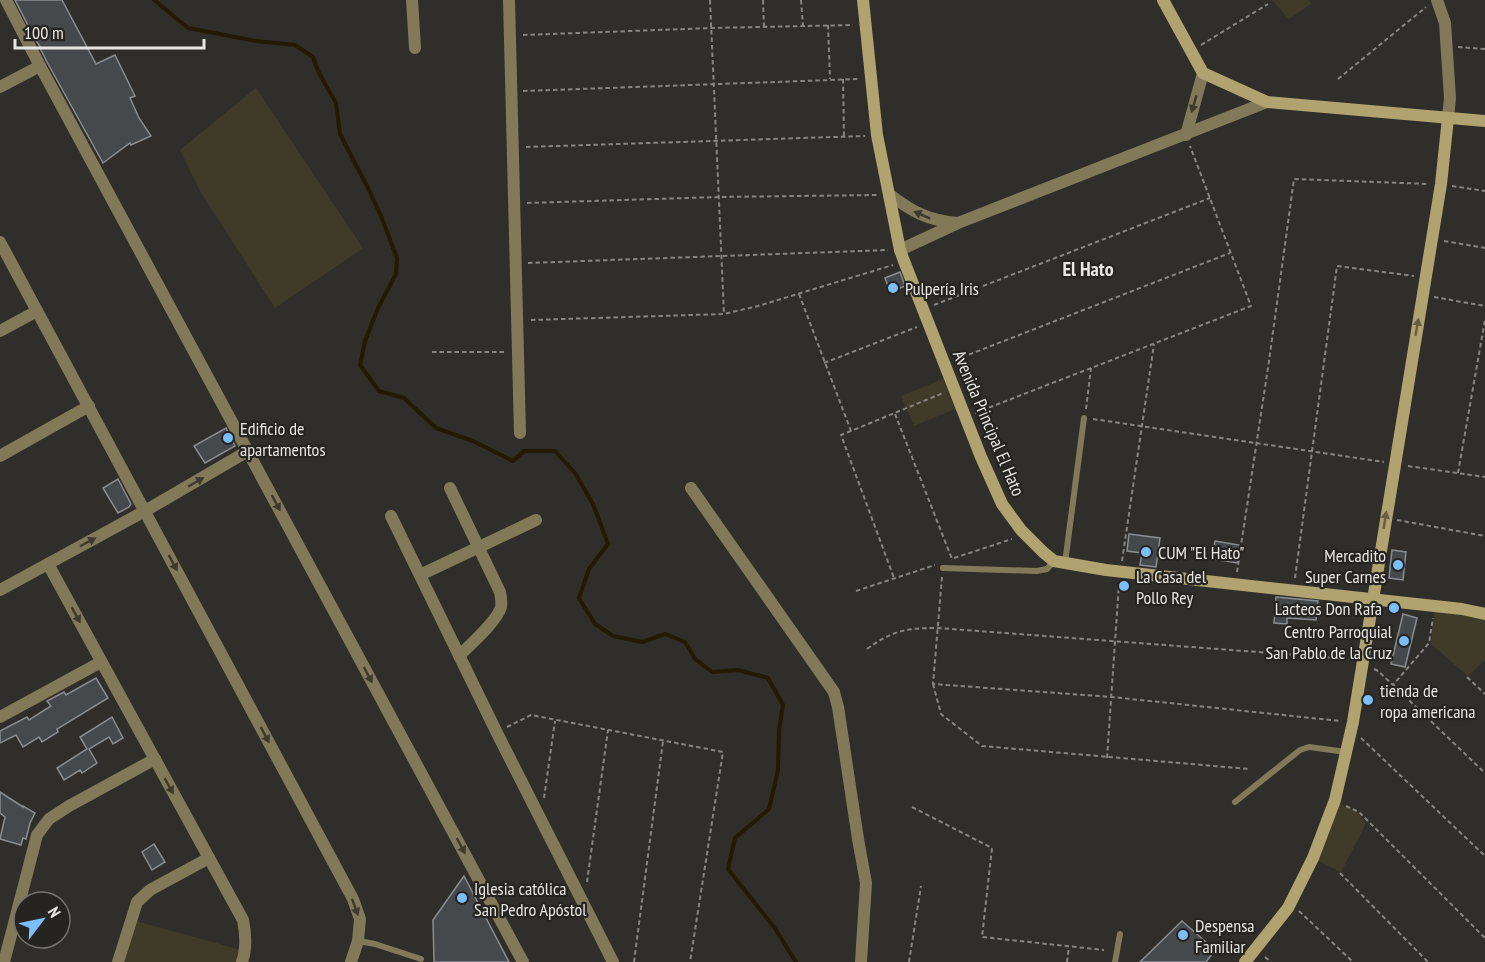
<svg xmlns="http://www.w3.org/2000/svg" width="1485" height="962" font-family="'PT Sans Narrow',sans-serif">
<rect width="100%" height="100%" fill="#302e2a"/>
<g fill="#403b28">
<polygon points="1272,0 1309,0 1311,4 1289,19"/>
<polygon points="256,88 363,248 275,308 200,191 180,150"/>
<polygon points="943,379 955,409 914,426 901,396"/>
<polygon points="1435,607 1485,616 1485,660 1468,676 1431,644"/>
<polygon points="1335,801 1358,813 1366,823 1341,872 1313,858"/>
<polygon points="136,921 241,950 237,962 122,962"/>
</g>
<g fill="none" stroke-linecap="round" stroke-linejoin="round">
<polyline stroke="#231b01" stroke-width="4" points="154,0 188,28 256,41 295,45 313,57 319,73 336,103 340,134 369,190 381,216 397,258 396,274 378,308 365,341 360,365 379,391 404,398 436,428 473,441 513,461 524,451 555,451 575,473 593,504 608,544 589,569 579,598 595,624 613,636 642,642 665,634 685,642 695,659 712,672 738,670 768,678 783,705 779,730 778,770 769,809 735,838 728,869 774,927 796,962"/>
</g>
<g fill="#45494c" stroke="#898d91" stroke-width="1.5">
<polygon points="15,0 62,0 96,64 115,55 135,96 130,98 139,118 151,136 131,145 130,143 103,163 47,62 40,48 41,48 35,39"/>
<polygon points="900,272 905,286 890,292 885,278"/>
<polygon points="226,428 235,446 205,463 194,446"/>
<polygon points="118,479 131,504 129,507 118,513 103,488"/>
<polygon points="1129,534 1160,538 1156,567 1140,565 1142,553 1127,551"/>
<polygon points="1215,541 1239,545 1237,563 1212,559"/>
<polygon points="1392,550 1406,552 1403,580 1389,578"/>
<polygon points="1276,597 1318,601 1316,620 1287,618 1287,624 1274,623"/>
<polygon points="1403,614 1417,618 1405,667 1391,664"/>
<polygon points="96,678 108,698 57,729 58,732 42,742 39,737 23,747 16,735 0,743 0,731 27,717 29,720 51,706 47,701 64,692 66,695"/>
<polygon points="112,717 123,738 113,744 109,737 89,749 97,763 82,773 80,770 64,780 57,768 87,749 80,737"/>
<polygon points="0,792 23,807 23,806 35,813 30,823 26,839 23,838 21,845 0,839 5,817 0,813"/>
<polygon points="154,844 165,862 152,870 142,852"/>
<polygon points="464,876 509,962 434,962 433,920"/>
<polygon points="1182,921 1215,950 1206,962 1140,962"/>
</g>
<g fill="none" stroke-linecap="round" stroke-linejoin="round">
<g stroke="#868582" stroke-width="2" stroke-dasharray="4.5 3" stroke-linecap="butt">
<polyline points="710,0 724,314"/>
<polyline points="763,0 764,27"/>
<polyline points="801,0 803,26"/>
<polyline points="828,25 830,79"/>
<polyline points="523,35 712,28 853,25"/>
<polyline points="1201,45 1268,4"/>
<polyline points="1458,47 1485,49"/>
<polyline points="843,79 844,137"/>
<polyline points="1338,79 1426,7"/>
<polyline points="523,91 859,79"/>
<polyline points="526,147 865,136"/>
<polyline points="1452,186 1485,191"/>
<polyline points="527,203 719,197 878,195"/>
<polyline points="1444,241 1485,248"/>
<polyline points="528,263 888,250"/>
<polyline points="799,294 851,431 943,393"/>
<polyline points="1434,297 1485,306"/>
<polyline points="934,305 1210,198"/>
<polyline points="531,320 724,314 758,306 893,265"/>
<polyline points="432,352 507,352"/>
<polyline points="955,360 1230,253"/>
<polyline points="824,363 917,327"/>
<polyline points="1086,409 1091,368"/>
<polyline points="975,413 1251,306 1190,146"/>
<polyline points="895,414 952,559"/>
<polyline points="1093,419 1384,462"/>
<polyline points="851,431 841,435 894,578"/>
<polyline points="1408,466 1485,477"/>
<polyline points="1458,473 1485,320"/>
<polyline points="1397,520 1485,536"/>
<polyline points="954,558 1012,539"/>
<polyline points="1122,561 1154,344"/>
<polyline points="1237,572 1269,361 1294,179 1429,184"/>
<polyline points="942,577 933,684 1112,697 1340,721"/>
<polyline points="1295,578 1337,266 1414,276"/>
<polyline points="856,591 935,565"/>
<path d="M867,649C893,630 907,628 938,628L1351,659"/>
<polyline points="1374,669 1378,671 1393,685 1429,643 1433,618"/>
<polyline points="1467,677 1485,694"/>
<polyline points="933,684 941,714 982,746 1249,769"/>
<polyline points="1393,685 1485,773"/>
<polyline points="507,727 531,715 723,752 690,962"/>
<polyline points="1361,738 1485,856"/>
<polyline points="1107,758 1119,584"/>
<polyline points="544,798 555,721"/>
<polyline points="1346,806 1359,812 1485,938"/>
<polyline points="912,807 992,848 982,937 1104,950"/>
<polyline points="1340,873 1428,962"/>
<polyline points="587,882 608,730"/>
<polyline points="1299,911 1353,962"/>
<polyline points="1265,957 1271,962"/>
<polyline points="634,962 663,741"/>
<polyline points="909,962 921,886"/>
<polyline points="1067,962 1069,947"/>
</g>
<g stroke="#827959" stroke-width="6">
<polyline points="1065,563 1084,418"/>
<polyline points="943,568 1037,571 1047,569 1054,561"/>
<polyline points="1235,802 1300,750 1309,747 1346,752"/>
<polyline points="359,941 375,944 421,959"/>
<polyline points="1115,962 1120,934"/>
</g>
<g stroke="#827959" stroke-width="12">
<polyline points="6,0 40,66 523,962"/>
<polyline points="412,0 415,48"/>
<polyline points="509,0 520,433"/>
<polyline points="1437,0 1445,23 1450,98 1448,118"/>
<polyline points="0,87 40,66"/>
<polyline points="1186,135 1203,73"/>
<path d="M890,195C913,212 927,220 957,223"/>
<polyline points="0,242 353,899 360,919 358,941 351,962"/>
<polyline points="900,250 958,223 1267,102"/>
<polyline points="0,331 37,311"/>
<polyline points="0,456 89,406"/>
<path d="M450,488L500,592C501,597 502,602 501,607C498,620 470,645 459,656"/>
<polyline points="691,488 834,692 838,707 858,839 866,883 861,962"/>
<polyline points="391,516 497,733 613,962"/>
<path d="M48,564L243,920C246,935 247,948 242,962"/>
<polyline points="420,575 536,520"/>
<polyline points="0,590 145,511 248,451"/>
<polyline points="0,717 101,662"/>
<polyline points="4,962 37,835 49,819 69,806 155,759"/>
<polyline points="118,962 137,902 150,890 209,858"/>
</g>
<g stroke="#b1a36f" stroke-width="12">
<polyline points="863,0 877,135 900,250 904,261 981,457 1002,504 1021,530 1043,552 1054,561 1106,570 1462,609 1485,614"/>
<polyline points="1163,0 1203,73 1267,102 1485,121"/>
<polyline points="1245,962 1288,908 1313,858 1335,800 1353,722 1441,184 1448,118"/>
</g>
</g>
<defs><path id="oneway-solid" d="M-6-.8H1V-3.2L6.5 0L1 3.2V.8H-6Z" transform="scale(1.5)"/></defs>
<g fill="#3d392e">
<use href="#oneway-solid" transform="translate(1194 104) rotate(106)"/>
<use href="#oneway-solid" transform="translate(922 215) rotate(-156)"/>
<use href="#oneway-solid" transform="translate(196 482) rotate(-30)"/>
<use href="#oneway-solid" transform="translate(276 503) rotate(62)"/>
<use href="#oneway-solid" transform="translate(88 542) rotate(-28)"/>
<use href="#oneway-solid" transform="translate(173 563) rotate(62)"/>
<use href="#oneway-solid" transform="translate(76 615) rotate(61)"/>
<use href="#oneway-solid" transform="translate(368 675) rotate(62)"/>
<use href="#oneway-solid" transform="translate(265 735) rotate(62)"/>
<use href="#oneway-solid" transform="translate(169 786) rotate(61)"/>
<use href="#oneway-solid" transform="translate(461 846) rotate(62)"/>
<use href="#oneway-solid" transform="translate(355 907) rotate(70)"/>
</g>
<g fill="#655d44">
<use href="#oneway-solid" transform="translate(1417 327) rotate(-80)"/>
<use href="#oneway-solid" transform="translate(1385 520) rotate(-81)"/>
</g>
<g fill="#7cbef9" stroke="#262420" stroke-width="2">
<circle cx="893" cy="288" r="6"/>
<circle cx="228" cy="438" r="6"/>
<circle cx="1146" cy="552" r="6"/>
<circle cx="1398" cy="565" r="6"/>
<circle cx="1124" cy="586" r="6"/>
<circle cx="1394" cy="608" r="6"/>
<circle cx="1404" cy="641" r="6"/>
<circle cx="1368" cy="700" r="6"/>
<circle cx="462" cy="898" r="6"/>
<circle cx="1183" cy="935" r="6"/>
</g>
<g text-anchor="middle" dominant-baseline="central" stroke-width="4.5" stroke-linejoin="round" paint-order="stroke">
<g font-size="18" fill="#e6e6e3" stroke="#262420" text-anchor="start">
<text x="905" y="288">Pulpería Iris</text>
<text x="240" y="428">Edificio de<tspan x="240" dy="21">apartamentos</tspan></text>
<text x="1158" y="552">CUM "El Hato"</text>
<text x="1386" y="555" text-anchor="end">Mercadito<tspan x="1386" dy="21">Super Carnes</tspan></text>
<text x="1136" y="576">La Casa del<tspan x="1136" dy="21">Pollo Rey</tspan></text>
<text x="1382" y="608" text-anchor="end">Lacteos Don Rafa</text>
<text x="1392" y="631" text-anchor="end">Centro Parroquial<tspan x="1392" dy="21">San Pablo de la Cruz</tspan></text>
<text x="1380" y="690">tienda de<tspan x="1380" dy="21">ropa americana</tspan></text>
<text x="474" y="888">Iglesia católica<tspan x="474" dy="21">San Pedro Apóstol</tspan></text>
<text x="1195" y="925">Despensa<tspan x="1195" dy="21">Familiar</tspan></text>
</g>
<g font-size="18" fill="#e6e6e3" stroke="#262420">
<text transform="translate(989 423) rotate(67)">Avenida Principal El Hato</text>
</g>
<g font-size="20" font-weight="bold" fill="#e6e6e3" stroke="#262420">
<text x="1088" y="269">El Hato</text>
</g>
</g>
<g transform="translate(42 920) rotate(58)"><circle r="28" fill="#262420" stroke="#73726e" stroke-width="1.5"/>
<path d="M0-4.5L10 22L0 15L-10 22Z" fill="#7cbef9"/>
<text y="-9" font-size="16" font-weight="bold" text-anchor="middle" fill="#e6e6e3">N</text>
</g>
<path d="M15 39v9h189v-9" fill="none" stroke="#e6e6e3" stroke-width="3"/>
<text x="24" y="39" font-size="18" fill="#e6e6e3" stroke="#262420" stroke-width="4.5" paint-order="stroke">100 m</text>
</svg>
